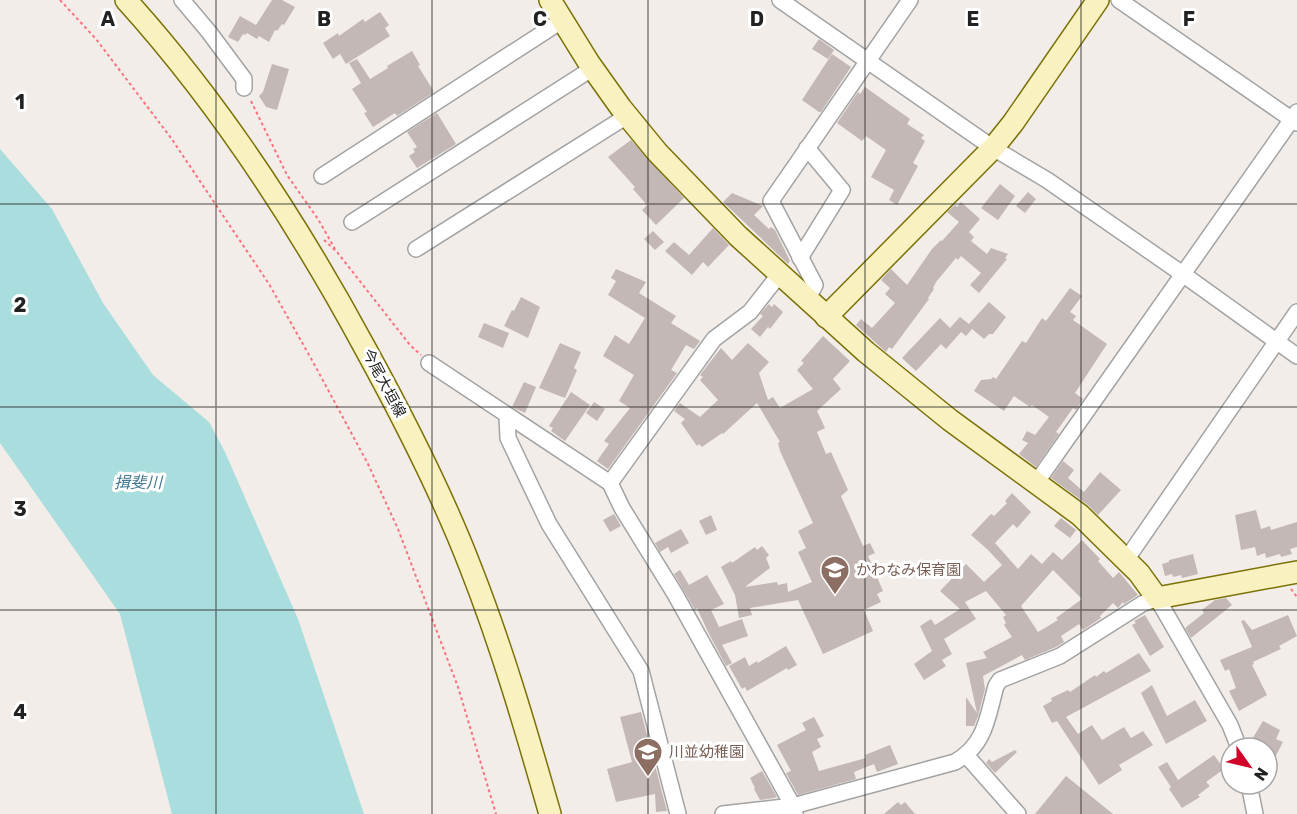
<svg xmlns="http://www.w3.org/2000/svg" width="1297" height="814" font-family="Rubik,'Noto Sans JP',sans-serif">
<rect width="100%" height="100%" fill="#f2ede9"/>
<polygon fill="#aaddde" points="0,149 52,209 103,303 153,375 209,422 225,452 298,619 364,814 172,814 120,614 0,443"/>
<g fill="#c3b8b5" fill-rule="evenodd">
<polygon points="272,0 282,0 295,7 284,25 282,24 277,31 275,30 269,42 259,36 257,39 247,33 245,35 243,34 238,42 228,37 240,16 256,25"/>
<polygon points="380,12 389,25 385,28 390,36 346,64 340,54 333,59 323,43 338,33 339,36 363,19 365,22"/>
<polygon points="819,39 834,50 828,59 812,49"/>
<polygon points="412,51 420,65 418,66 433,90 433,93 397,116 395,113 373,127 364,113 367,112 352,89 361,83 349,63 357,59 370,79 388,68 387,66"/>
<polygon points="832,54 851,67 821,112 819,112 802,100"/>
<polygon points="272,64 289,69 277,110 266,107 259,96 263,92"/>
<polygon points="865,87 910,119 907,124 924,135 921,138 925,141 913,163 918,166 897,205 889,200 894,190 871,177 886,150 866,136 862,141 837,123 858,92 860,94"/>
<polygon points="437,113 456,144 417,168 409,156 415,152 413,149 417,147 407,132"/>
<polygon points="631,140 684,198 656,225 642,210 647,205 633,189 635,187 608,157"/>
<polygon points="1000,184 1015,196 998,220 981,208"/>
<polygon points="1028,192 1036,199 1025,213 1016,206"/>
<polygon points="732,193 763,206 754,215 769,229 771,227 775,230 790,261 788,264 723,202"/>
<polygon points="961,202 980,219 969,232 974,237 971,241 987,254 991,248 1008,254 1005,258 1007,259 979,293 970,285 981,273 961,256 958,260 956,258 936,282 933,288 934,289 928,298 929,299 892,349 889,347 886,352 856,325 861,319 872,328 895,303 885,294 890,288 881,280 891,269 907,285 932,249 941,240 942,241 959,222 947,212 955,205 957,207"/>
<polygon points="713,228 729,245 708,267 703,262 692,275 665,251 674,242 689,255"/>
<polygon points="653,231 664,242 655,250 644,239"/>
<polygon points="616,269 646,282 639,293 676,316 671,323 700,341 694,349 686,345 671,370 677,373 608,469 597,461 609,444 604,441 630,408 619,401 634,375 603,356 615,335 629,344 645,318 608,295 616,281 611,278"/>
<polygon points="1070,288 1082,296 1070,312 1076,316 1073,320 1107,344 1075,393 1083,399 1076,410 1073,408 1056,432 1059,434 1036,467 1019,454 1028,443 1022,440 1027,431 1035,435 1049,417 1032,405 1030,407 1014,396 1004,411 974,391 981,380 991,379 993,377 996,379 1022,341 1026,343 1042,318 1046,321"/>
<polygon points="521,297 540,307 528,338 504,326 512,310 514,311"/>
<polygon points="989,302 1006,317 993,334 989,334 984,339 972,329 966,336 961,332 946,349 941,344 916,371 902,358 940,318 950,328 960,317 969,324"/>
<polygon points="769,304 772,307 774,304 783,312 770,329 768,327 760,337 751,329 763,316 760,314"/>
<polygon points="484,323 509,333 503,348 478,337"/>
<polygon points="823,336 850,361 833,379 841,389 817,411 825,428 817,432 826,454 831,452 848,490 841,496 863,546 870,543 875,553 868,556 883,591 877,594 881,602 864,610 873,631 823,654 798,600 750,608 752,615 739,618 735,595 721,567 731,561 732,563 755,547 757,550 762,546 769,555 766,558 770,568 745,587 777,582 778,585 787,583 788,592 812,582 798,552 806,548 798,531 813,523 780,451 778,443 780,442 757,403 723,434 722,433 702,447 699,444 697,446 681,423 685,419 674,411 680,403 700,417 718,400 700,380 703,377 700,375 721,348 732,360 748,343 769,362 759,373 768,400 773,397 780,408 813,389 797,370 804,363 801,361"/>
<polygon points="560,343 581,352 574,368 577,370 565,398 539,388"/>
<polygon points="524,382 536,387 525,413 512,407"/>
<polygon points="571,392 590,405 565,441 551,431 553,428 549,426"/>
<polygon points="594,402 605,409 597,421 586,413"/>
<polygon points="1063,461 1074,470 1068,478 1084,492 1100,472 1121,490 1098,515 1088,505 1051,478"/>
<path d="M1012,493L1031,512L1017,528L1013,524L995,543L1018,569L1031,554L1042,564L1053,552L1062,560L1082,540L1100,559L1098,561L1113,578L1119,572L1138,595L1124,604L1123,602L1118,608L1113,603L1100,616L1101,618L1083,630L1079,624L1061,636L1064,642L1056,647L1025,660L1022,655L983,676L985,689L978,716L974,726H966V697L977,713L966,663L987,658L983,652L1012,637L1004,625L1006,623L1003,617L1006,615L986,591L965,602L976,619L944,639L952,654L942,660L946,666L924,680L914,664L932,651L920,626L931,619L935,625L960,609L940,591L966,564L984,582L1002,565L988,550L971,535L991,514L994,516L1007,503L1005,501ZM1053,570L1082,599L1056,618L1058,620L1038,632L1021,606Z"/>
<polygon points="1256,510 1261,529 1270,526 1271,530 1297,522 1297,547 1290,549 1292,554 1281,557 1280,554 1266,558 1265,553 1257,556 1255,547 1241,550 1235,515"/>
<polygon points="614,514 621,526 610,532 603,520"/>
<polygon points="711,515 717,530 706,535 699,521"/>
<polygon points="1061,518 1076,530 1070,538 1054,526"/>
<polygon points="681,529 689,543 671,553 668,547 660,552 655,543"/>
<polygon points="1193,554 1198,574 1182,578 1181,575 1173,577 1172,574 1165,576 1162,564 1169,562 1169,560"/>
<polygon points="680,570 689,585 707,575 724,604 711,610 719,627 742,619 748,636 722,645 732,663 726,666 708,632 697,608 695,610 674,574"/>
<polygon points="1226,598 1232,605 1191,638 1185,628 1204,613 1202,610 1215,600"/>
<polygon points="1145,615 1164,647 1150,656 1132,625 1136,623 1134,621"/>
<polygon points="1288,615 1297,636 1279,646 1281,649 1253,662 1254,664 1252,665 1267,695 1239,711 1229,691 1236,688 1229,669 1225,671 1220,660 1252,647 1241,621 1244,620 1252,630"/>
<polygon points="786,646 797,665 788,670 787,668 747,691 745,687 742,689 729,666 745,657 749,666 757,661 758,663"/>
<polygon points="1139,653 1151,671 1066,717 1078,734 1092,725 1102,740 1124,727 1131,738 1143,731 1153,745 1119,765 1122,770 1099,785 1057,721 1052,723 1043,706 1052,701 1051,698 1068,690 1070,692 1095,675 1096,677 1104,671 1106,673"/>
<polygon points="1152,685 1167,716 1195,700 1207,721 1166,744 1141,693"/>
<polygon points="641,712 667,811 656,812 655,794 616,802 607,769 632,762 620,717"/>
<polygon points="814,717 824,736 817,739 821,747 812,752 819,771 866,758 865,755 890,745 898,764 877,772 874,764 854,772 856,779 798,795 786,773 791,771 777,745 806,730 802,723"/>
<polygon points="1263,721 1280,730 1276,739 1283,742 1267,773 1267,748 1249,748 1248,746"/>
<polygon points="1015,750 1017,752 995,773 986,763 989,759 992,762"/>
<polygon points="1214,755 1224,769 1206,782 1210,786 1198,795 1200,797 1182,808 1169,789 1171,787 1158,767 1167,762 1178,780"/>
<polygon points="762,771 777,797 774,798 760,800 754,789 755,788 750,778"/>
<polygon points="1066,776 1113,814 1035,814"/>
<polygon points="898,802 901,805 905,802 915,814 884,814"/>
</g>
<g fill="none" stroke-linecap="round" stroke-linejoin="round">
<g stroke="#a3a3a3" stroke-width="18">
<g id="street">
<polyline points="182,0 209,32 244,79 244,88"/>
<polyline points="780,0 993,148 1047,180 1184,275 1297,356"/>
<polyline points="1119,0 1297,123"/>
<polyline points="322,176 563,20"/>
<polyline points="352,222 593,68"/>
<polyline points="416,249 627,116"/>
<polyline points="800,258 842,190 807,148"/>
<polyline points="807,300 815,285 771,201 910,0"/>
<polyline points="429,363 610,483 622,508 675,594 793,806 795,814"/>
<polyline points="507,416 508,438 549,524 641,671 678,814"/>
<polyline points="610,483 714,339 750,312 779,275"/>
<polyline points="1036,483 1297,112"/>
<polyline points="1126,560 1297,312"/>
<polyline points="966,755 1018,814"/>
<polyline points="1249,784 1255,814"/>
<path d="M723,814L793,806L955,762C986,744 987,718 996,686L1000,680L1060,656L1142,604L1157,598L1230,725L1239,748"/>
</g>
</g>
<g stroke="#7b7106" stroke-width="24">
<g id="secondary">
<path d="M126,0C221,105 298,224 365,348C404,419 441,491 470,566C502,647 526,730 550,814"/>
<polyline points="550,0 589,63 621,108 657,152 738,236 866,352 950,420 1080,515 1139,573 1157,598 1297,572"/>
<polyline points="826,317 993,148 1013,123 1098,0"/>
</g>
</g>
<g stroke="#f9737f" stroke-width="2" stroke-dasharray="3 3" stroke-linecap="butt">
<polyline points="60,0 96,39 171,138 269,284 313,362 368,464 398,529 458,687 496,814"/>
<polyline points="251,101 287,175 318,219 335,249"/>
<polyline points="324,240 337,252 410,345 421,355"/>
<polyline points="1291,589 1297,597"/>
</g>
<use href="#street" stroke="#fff" stroke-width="15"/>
<use href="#secondary" stroke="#f9f1bf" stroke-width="21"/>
</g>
<path fill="none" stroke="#222" stroke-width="1.5" stroke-opacity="0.55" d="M216,0V814M432,0V814M648,0V814M865,0V814M1081,0V814M0,204H1297M0,407H1297M0,610H1297"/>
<defs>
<g id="school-pin" transform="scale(1.5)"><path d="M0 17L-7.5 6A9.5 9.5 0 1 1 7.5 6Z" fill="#8d6e63" stroke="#fff"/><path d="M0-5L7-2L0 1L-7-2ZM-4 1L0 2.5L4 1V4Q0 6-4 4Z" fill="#fff"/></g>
</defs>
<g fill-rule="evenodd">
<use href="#school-pin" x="835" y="570"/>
<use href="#school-pin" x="648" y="752"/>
</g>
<g text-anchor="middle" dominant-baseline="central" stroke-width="6" stroke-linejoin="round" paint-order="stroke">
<g font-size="15" fill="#222" stroke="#fff">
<text transform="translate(384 383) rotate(62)">今尾大垣線</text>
</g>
<g font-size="15" fill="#785e54" stroke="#fff" text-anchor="start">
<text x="856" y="570">かわなみ保育園</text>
<text x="669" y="752">川並幼稚園</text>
</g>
<g font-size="16" font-style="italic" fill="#427992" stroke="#fff">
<text x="138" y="482">揖斐川</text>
</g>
</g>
<g font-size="20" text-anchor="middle" font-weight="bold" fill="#222" stroke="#fff" stroke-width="6" stroke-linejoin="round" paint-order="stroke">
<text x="108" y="26">A</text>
<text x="324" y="26">B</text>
<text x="540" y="26">C</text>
<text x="757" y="26">D</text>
<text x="973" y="26">E</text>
<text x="1189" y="26">F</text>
<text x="20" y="109">1</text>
<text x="20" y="312">2</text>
<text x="20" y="516">3</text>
<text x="20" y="719">4</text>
</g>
<g transform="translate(1249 766) rotate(124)"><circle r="28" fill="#ffffff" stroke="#a7a7a7" stroke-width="1.5"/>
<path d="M0-4.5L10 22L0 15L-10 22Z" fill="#d1022a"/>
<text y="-9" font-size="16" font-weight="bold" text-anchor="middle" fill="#222222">N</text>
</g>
</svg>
